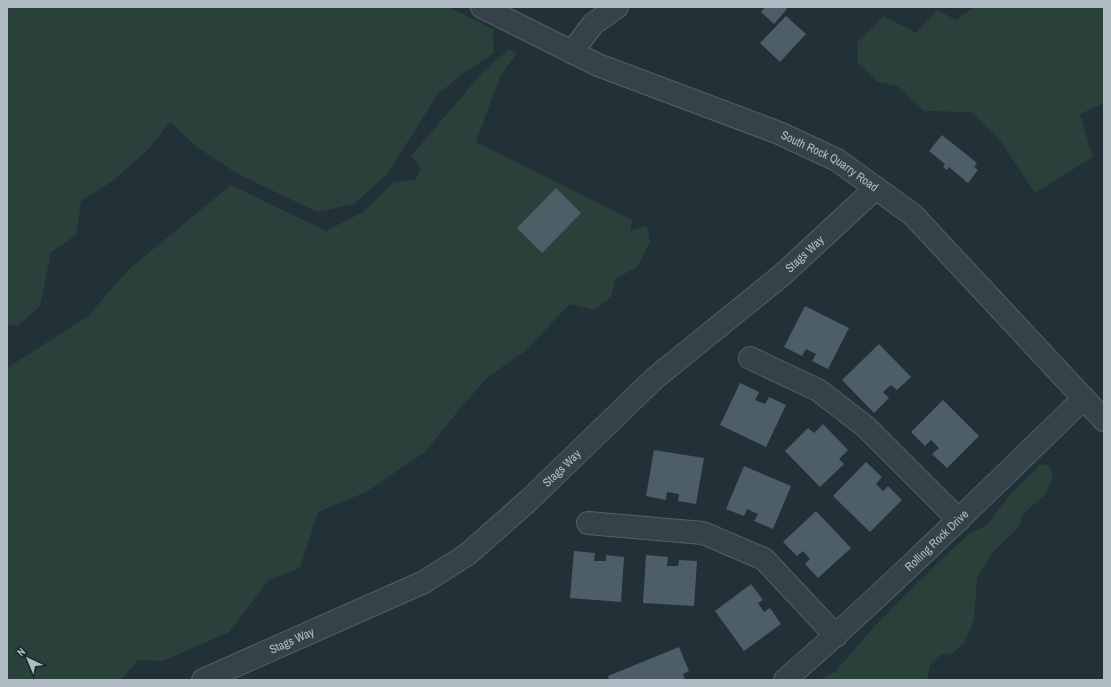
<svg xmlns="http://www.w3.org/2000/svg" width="1111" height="687" font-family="'Archivo Narrow',sans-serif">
<rect width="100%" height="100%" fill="#223138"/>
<g fill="#2a403b">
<polygon points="7,7 448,7 493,29 494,53 461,75 438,94 387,174 354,204 317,212 236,173 197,147 170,122 147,151 111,182 81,201 76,235 51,252 40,306 18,326 7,325"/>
<polygon points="974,7 1104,7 1104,103 1080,114 1093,157 1035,193 999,139 971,112 924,111 897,86 878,82 858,63 857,42 884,16 916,33 937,10 956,20"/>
<polygon points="509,49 517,53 500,77 476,142 632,220 630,231 647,226 650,242 637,267 615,279 611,297 594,310 570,304 524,352 489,376 462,406 425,452 366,492 318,512 300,568 269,580 229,632 163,661 138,660 121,680 7,680 7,368 88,316 129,269 231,185 326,231 363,212 394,182 415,180 421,168 411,156 482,73"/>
<polygon points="1049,464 1053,477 1044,496 1024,513 1018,528 992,553 977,578 974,620 964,643 953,653 940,655 930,665 927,680 820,680 836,671 879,621 943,558 969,534 987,525 1008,497 1040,465"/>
</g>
<g fill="#4d5e67">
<polygon points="765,7 785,7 787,9 774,24 761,12"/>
<polygon points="786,16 806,34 780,62 760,43"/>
<polygon points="942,135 977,163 974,167 978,170 968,183 949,167 947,170 943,167 945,164 929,151"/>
<polygon points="556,188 581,213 542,253 517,228"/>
<polygon points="805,306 849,328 828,369 812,361 816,354 806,349 802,356 784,347"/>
<polygon points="879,344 911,377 897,390 891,385 883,392 889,398 874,413 842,380"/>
<polygon points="740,383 759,392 755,400 765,404 769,397 786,405 766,447 720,425"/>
<polygon points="943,400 979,436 947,468 932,454 939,448 931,440 925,446 911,432"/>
<polygon points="823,424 848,450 839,459 844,464 820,487 785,451 808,428 814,433"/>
<polygon points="654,450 704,458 696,504 678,501 679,494 667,492 666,500 646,496"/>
<polygon points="866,462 882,477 876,484 883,491 888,486 902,500 870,532 833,496"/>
<polygon points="744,466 791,486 773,529 754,521 758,514 747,509 744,516 726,509"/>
<polygon points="816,511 851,548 818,578 805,564 810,559 803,551 797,556 783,542"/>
<polygon points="574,551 595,553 594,561 606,561 606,555 624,557 621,602 570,598"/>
<polygon points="646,555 668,557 667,566 678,566 679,560 697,561 694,606 643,603"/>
<polygon points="751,584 763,600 758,603 764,612 770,608 781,624 744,651 715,611"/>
<polygon points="679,647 689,671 683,674 685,680 609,680 608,676"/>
</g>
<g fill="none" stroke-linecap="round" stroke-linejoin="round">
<g stroke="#536066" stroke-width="24">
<g id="minor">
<path id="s1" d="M482,7L598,65L779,133L837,160L913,215L1104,420"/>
<polyline points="573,53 578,44 593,24 617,7"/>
<polyline points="750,358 818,390 866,427 959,520"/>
<polyline points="588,523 703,533 764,559 836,636"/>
<path id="s2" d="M203,680L424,582L468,554L529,500L655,378L782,275L876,188"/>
<path id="s3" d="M785,680C888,590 986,493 1084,398"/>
</g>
</g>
<use href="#minor" stroke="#364249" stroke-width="22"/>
</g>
<g text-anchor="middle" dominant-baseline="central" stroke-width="4" stroke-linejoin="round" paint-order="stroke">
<g font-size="12" fill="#b0bdc5" stroke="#1b272d">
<text stroke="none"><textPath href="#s1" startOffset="381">South Rock Quarry Road</textPath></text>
<text stroke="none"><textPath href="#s2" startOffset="745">Stags Way</textPath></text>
<text stroke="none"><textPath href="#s2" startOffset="421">Stags Way</textPath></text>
<text stroke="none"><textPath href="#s3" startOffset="206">Rolling Rock Drive</textPath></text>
<text stroke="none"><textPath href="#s2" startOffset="97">Stags Way</textPath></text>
</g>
</g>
<rect width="1111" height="687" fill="none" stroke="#b0bdc5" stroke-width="16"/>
<g transform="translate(28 659) rotate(316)" stroke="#1b272d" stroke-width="3" paint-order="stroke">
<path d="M0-3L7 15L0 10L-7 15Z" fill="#b0bdc5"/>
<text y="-6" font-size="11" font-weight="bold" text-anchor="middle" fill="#b0bdc5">N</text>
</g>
</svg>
